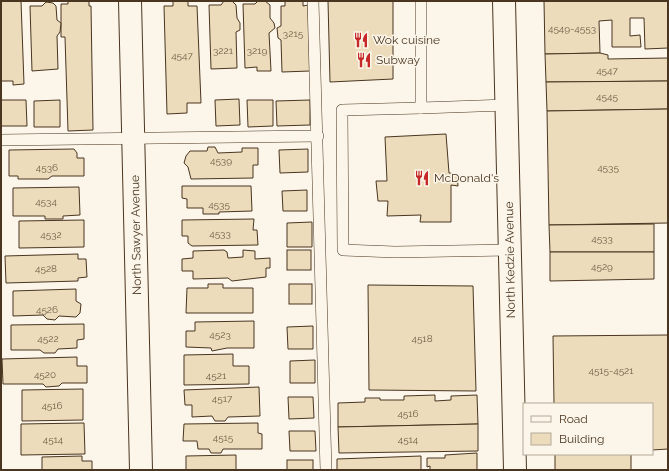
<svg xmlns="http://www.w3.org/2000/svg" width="669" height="471" font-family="Raleway,sans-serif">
<rect width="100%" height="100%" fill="#fbf6e9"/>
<g fill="#ecdcbc" stroke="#4a3520">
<polygon points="1,1 21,1 24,84 13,85 13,81 1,81"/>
<polygon points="68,1 89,1 89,6 91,6 93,130 68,131 65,37 61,37 61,4 68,4"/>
<polygon points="173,1 188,1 188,6 197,6 201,103 187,103 187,113 167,114 164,6 173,6"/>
<polygon points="224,1 232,1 236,5 237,18 240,23 240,30 236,32 237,68 211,69 209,5 221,5"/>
<polygon points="258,1 265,1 270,5 270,18 274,23 275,28 269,33 271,71 257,71 257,67 245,68 243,4 255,4"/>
<polygon points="285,1 303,1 303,6 308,5 310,71 282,72 281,40 278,38 277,28 281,26 281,6 285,6"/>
<polygon points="328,1 393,1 393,79 330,82"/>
<polygon points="544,1 668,1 668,48 645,49 644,18 630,18 630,36 640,35 641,47 612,47 612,20 599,21 600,53 545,54"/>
<polygon points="46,2 53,3 56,6 57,20 61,23 60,32 57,36 58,69 32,71 30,6 42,6"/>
<polygon points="600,53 608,55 608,59 668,58 668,81 546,82 545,54"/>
<polygon points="668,81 668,109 547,111 546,82"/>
<polygon points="239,99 240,125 216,126 215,100"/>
<polygon points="1,100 26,100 27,126 1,126"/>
<polygon points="60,100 60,127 34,127 34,101"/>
<polygon points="247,100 273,100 273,126 248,127"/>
<polygon points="310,100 310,125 277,126 276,101"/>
<polygon points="668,109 668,223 549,225 547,111"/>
<polygon points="446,134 449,173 457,174 458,186 451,185 451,222 420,222 421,215 387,216 388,201 378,201 376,181 387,181 385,137"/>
<polygon points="208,147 215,147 218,153 242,152 242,148 258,148 258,165 253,165 253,178 191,179 188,167 184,163 186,156 190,151 207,151"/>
<polygon points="74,149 77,153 77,158 84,158 84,176 52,176 48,179 18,179 18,176 9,176 9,150"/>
<polygon points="308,149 308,172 280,173 279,150"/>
<polygon points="182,186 251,186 252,211 219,212 219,214 203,214 203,208 187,208 187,199 182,198"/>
<polygon points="79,187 80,215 63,216 63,219 45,219 45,216 13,216 13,188"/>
<polygon points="307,190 307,211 283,211 282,191"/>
<polygon points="254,219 253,230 257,230 258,245 192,246 188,243 188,236 182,236 182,220"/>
<polygon points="84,220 84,247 19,248 19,221"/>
<polygon points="312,222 312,247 287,247 287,223"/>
<polygon points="654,224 654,252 550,252 549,225"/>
<polygon points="224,250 227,252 228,258 243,257 243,250 255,251 255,259 270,258 270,268 266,268 266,277 232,281 228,278 193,279 193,271 182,271 182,259 193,258 193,251"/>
<rect x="287" y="250" width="24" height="20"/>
<polygon points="550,252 654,252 654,279 550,281"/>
<polygon points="78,254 78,259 86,259 87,277 78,278 78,281 6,283 5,256"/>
<polygon points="208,284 223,284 223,288 253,288 253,313 186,313 187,288 208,288"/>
<rect x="289" y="284" width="23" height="20"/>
<polygon points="368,285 473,286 476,391 369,390"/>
<polygon points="76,289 76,301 81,304 80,313 76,317 59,316 55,320 47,319 43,315 13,316 13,291"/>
<polygon points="254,321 254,348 227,348 212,351 211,348 186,347 186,331 195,331 195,322"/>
<polygon points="84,324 84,339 77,340 77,348 58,349 55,353 44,353 40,350 11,350 11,325"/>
<polygon points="313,326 313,349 288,349 287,327"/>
<polygon points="668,335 668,449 652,450 652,404 554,404 553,336"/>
<polygon points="233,354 233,366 249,366 249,384 184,385 184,355"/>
<polygon points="77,357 77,366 87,366 87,383 62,383 59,386 46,387 43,384 3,384 2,359"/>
<polygon points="315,360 315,383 290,383 290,361"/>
<polygon points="259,387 260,416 228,417 225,421 215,421 212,416 192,417 192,405 185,405 184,390"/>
<polygon points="83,389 83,420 22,421 22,390"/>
<polygon points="435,395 435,401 451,400 451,396 477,395 478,424 338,427 338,403 365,402 365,398 380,398 380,400 404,400 404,396"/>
<polygon points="288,397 313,397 314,418 289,419"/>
<polygon points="84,423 85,454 21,455 21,424"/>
<polygon points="258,423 258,433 262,434 262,449 223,449 221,453 211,453 209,449 198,449 197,441 183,441 184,424"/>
<polygon points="478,424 478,451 339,453 338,427"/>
<polygon points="289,431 315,431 316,451 290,451"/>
<polygon points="477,453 477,470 430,470 430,466 427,467 427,458 445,458 445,455"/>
<rect x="555" y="454" width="76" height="16"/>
<polygon points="236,455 236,470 186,470 186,456"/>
<polygon points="82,456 82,461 92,461 92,470 42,470 42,457"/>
<polygon points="421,456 421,470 337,470 337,459"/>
<rect x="287" y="460" width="26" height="10"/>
</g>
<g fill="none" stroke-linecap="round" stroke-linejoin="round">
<g stroke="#4a3520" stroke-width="12">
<g id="lane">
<polyline points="313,1 326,470"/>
<polyline points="421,1 421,108 507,105"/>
<polyline points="421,108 342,110 343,250 395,252 509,250"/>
<polyline points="1,140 318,136"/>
</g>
</g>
<g stroke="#4a3520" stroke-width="24">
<polyline id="street" points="130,1 141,470"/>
</g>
<g stroke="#4a3520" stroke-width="24">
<polyline id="secondary" points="504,1 515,470"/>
</g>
<use href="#lane" stroke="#fbf6e9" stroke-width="11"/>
<use href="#street" stroke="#fbf6e9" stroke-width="22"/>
<use href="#secondary" stroke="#fbf6e9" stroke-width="22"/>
</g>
<defs>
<g id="restaurant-bare" transform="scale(1.2)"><path d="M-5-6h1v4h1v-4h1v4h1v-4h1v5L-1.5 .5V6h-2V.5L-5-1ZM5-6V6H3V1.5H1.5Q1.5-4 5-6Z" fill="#c62828" stroke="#fbf6e9" stroke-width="2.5" paint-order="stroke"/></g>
</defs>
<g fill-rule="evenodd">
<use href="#restaurant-bare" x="361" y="40"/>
<use href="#restaurant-bare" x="364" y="60"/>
<use href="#restaurant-bare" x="422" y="178"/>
</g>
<g text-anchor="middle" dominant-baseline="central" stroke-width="3" stroke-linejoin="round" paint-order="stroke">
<g font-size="10" fill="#725f47">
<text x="572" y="28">4549-4553</text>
<text x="293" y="33">3215</text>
<text x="223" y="50">3221</text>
<text x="257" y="50">3219</text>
<text x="182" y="55">4547</text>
<text x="607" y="70">4547</text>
<text x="607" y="96">4545</text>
<text x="221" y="160">4539</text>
<text x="47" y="167">4536</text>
<text x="608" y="167">4535</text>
<text x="46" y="201">4534</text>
<text x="219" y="204">4535</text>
<text x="220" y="233">4533</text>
<text x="51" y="234">4532</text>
<text x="602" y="238">4533</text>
<text x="602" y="266">4529</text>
<text x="46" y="268">4528</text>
<text x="47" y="309">4526</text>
<text x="220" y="334">4523</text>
<text x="48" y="338">4522</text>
<text x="422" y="338">4518</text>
<text x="611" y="370">4515-4521</text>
<text x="45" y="374">4520</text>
<text x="216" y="375">4521</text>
<text x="222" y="398">4517</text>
<text x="52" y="405">4516</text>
<text x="408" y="413">4516</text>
<text x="223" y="437">4515</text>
<text x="53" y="439">4514</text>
<text x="408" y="439">4514</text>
</g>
<g font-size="12" fill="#4a3520" stroke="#fbf6e9" text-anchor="start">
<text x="373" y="40">Wok cuisine</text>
<text x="376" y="60">Subway</text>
<text x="434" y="178">McDonald's</text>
</g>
<g font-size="12" fill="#4a3520" stroke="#fbf6e9">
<text transform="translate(136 235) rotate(-91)">North Sawyer Avenue</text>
<text transform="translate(510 260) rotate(-91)">North Kedzie Avenue</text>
</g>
</g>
<rect width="669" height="471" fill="none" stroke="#4a3520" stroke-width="4"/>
<rect x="523" y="403" width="130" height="52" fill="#fbf6e9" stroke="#b4a999"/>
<rect x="531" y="416" width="20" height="6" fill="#fbf6e9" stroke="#b4a999"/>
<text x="559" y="423" font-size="12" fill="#4a3520">Road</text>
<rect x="531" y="433" width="20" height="12" fill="#ecdcbc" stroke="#b4a999"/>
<text x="559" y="443" font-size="12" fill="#4a3520">Building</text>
</svg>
